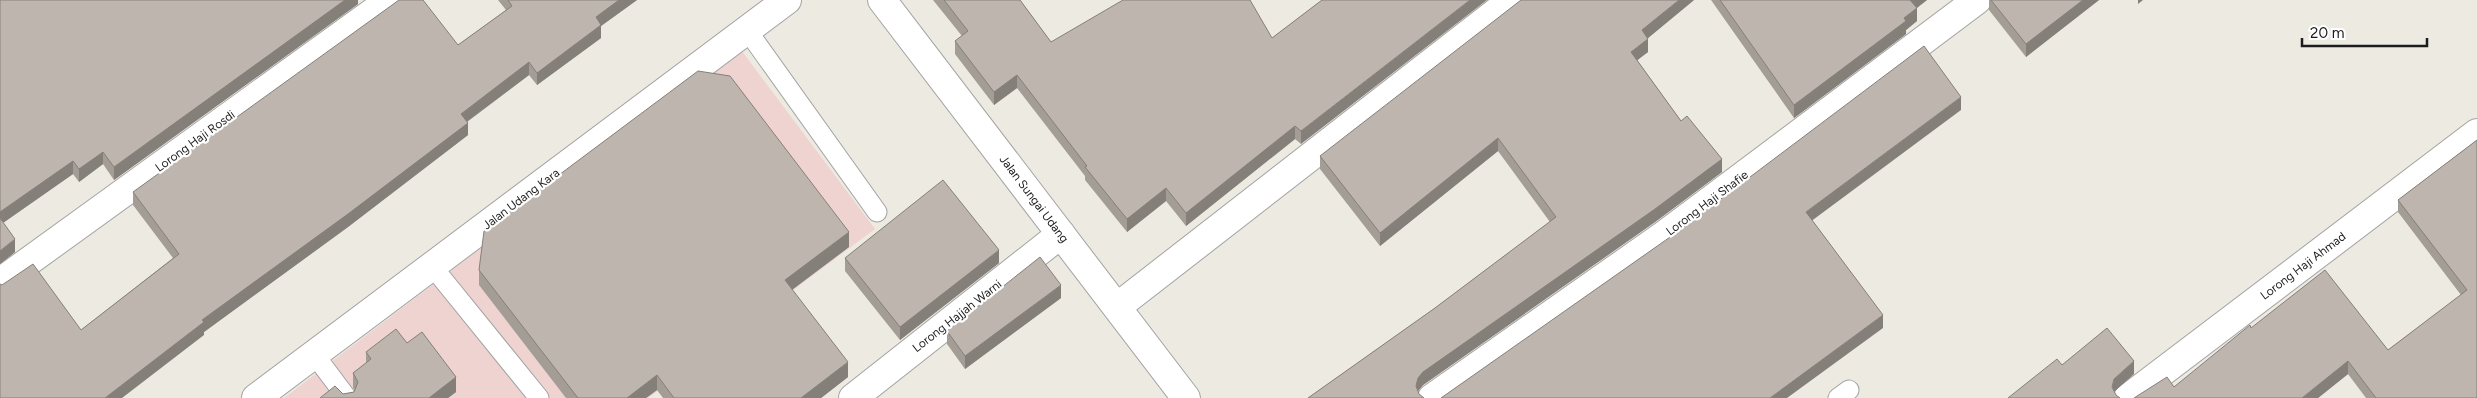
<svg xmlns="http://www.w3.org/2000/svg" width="2477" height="398" font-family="Figtree,sans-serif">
<rect width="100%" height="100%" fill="#edeae2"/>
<polygon fill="#eed3d1" points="741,50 875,229 648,398 284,398"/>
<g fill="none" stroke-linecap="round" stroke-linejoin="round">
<g stroke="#a3a3a3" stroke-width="21">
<g id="service">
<polyline points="747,30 877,212"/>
<polyline points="432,266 539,398"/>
<polyline points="314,354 347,398"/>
<polyline points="1838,398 1849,390"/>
</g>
</g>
<g stroke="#a3a3a3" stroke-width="30">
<g id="minor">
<polyline points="0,282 390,0"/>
<polyline points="1117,307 1512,0"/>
<polyline points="256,398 787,0"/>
<polyline points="853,398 1061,234"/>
<polyline points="1432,398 1664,235 1977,0"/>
<polyline points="2128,398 2477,133"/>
</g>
</g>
<g stroke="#a3a3a3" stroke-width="30">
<polyline id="tertiary" points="882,0 1186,398"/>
</g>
<use href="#service" stroke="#fff" stroke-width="19"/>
<use href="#minor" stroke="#fff" stroke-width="28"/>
<use href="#tertiary" stroke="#fff" stroke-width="28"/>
</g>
<g fill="#a39d96">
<polygon points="0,0 358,0 358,4 114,180 103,164 79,182 73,174 3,223 15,252 0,264"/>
<polygon points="498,0 637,0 601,26 601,38 537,85 529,75 467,122 468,135 348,227 204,332 204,335 81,330 173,258 133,205 133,192 458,45 506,10"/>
<polygon points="933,0 1020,0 1051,42 1272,38 1322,0 1301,144 1295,139 1186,226 1166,201 1127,232 1085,180 1085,176 1017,88 994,105 955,54 955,41 962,36"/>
<polygon points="1694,0 1648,38 1648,52 1637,60 1681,121 1722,172 1655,222 1423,385 1418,391 1308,398 1435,308 1550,222 1498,151 1380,246 1320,169 1320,156"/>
<polygon points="1711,0 1927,0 1917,8 1917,21 1906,30 1906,34 1794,118"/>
<polygon points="1989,0 2099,0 2026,57 1989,10"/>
<polygon points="2477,140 2477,398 2366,398 2348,374 2318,398 2134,398 2174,387 2251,328 2388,350 2461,295 2398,212 2398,200"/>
<polygon points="849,247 792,290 848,377 821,398 663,398 657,390 646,398 566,398 479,285 479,270"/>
<polygon points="845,258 999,263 900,340 845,271"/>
<polygon points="1061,298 965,369 947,344 947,331"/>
<polygon points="407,343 456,392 448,398 320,398 354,392 355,390 353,388 353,373 366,363 366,352"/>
</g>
<g fill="#857f7a">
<polygon points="345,0 358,0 358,4 114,180 114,167"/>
<polygon points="619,0 637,0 601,26 601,38 537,85 537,73 596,17"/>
<polygon points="1470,0 1487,0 1301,144 1301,131"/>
<polygon points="1679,0 1694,0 1642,43 1642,30"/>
<polygon points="1910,0 1927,0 1910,13"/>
<polygon points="2083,0 2099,0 2026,57 2026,44"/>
<polygon points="2138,0 2143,0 2138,4"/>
<polygon points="1917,8 1917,21 1906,30 1906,34 1794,118 1794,105"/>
<polygon points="1648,39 1648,52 1631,65 1631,52"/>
<polygon points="529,62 529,75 461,126 461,114"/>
<polygon points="1017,75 1017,88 994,105 994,92"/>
<polygon points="1961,97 1961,110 1806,225 1806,212"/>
<polygon points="468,123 468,135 348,227 204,332 204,335 122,398 105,398 202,320"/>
<polygon points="1295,126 1295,139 1186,226 1186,213"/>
<polygon points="1498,138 1498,151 1380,246 1380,233"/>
<polygon points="103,152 103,164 79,182 79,169"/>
<polygon points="1722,159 1722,172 1655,222 1423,385 1418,391 1416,386 1418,378 1423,372"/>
<polygon points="73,161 73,174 0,225 0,212"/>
<polygon points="1166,188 1166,201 1127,232 1127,219"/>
<polygon points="849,232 849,247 785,295 785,280"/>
<polygon points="15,239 15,252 0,264 0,251"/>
<polygon points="999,250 999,263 900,340 900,327"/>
<polygon points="1061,285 1061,298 965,369 965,356"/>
<polygon points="1883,315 1883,328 1787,398 1770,398"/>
<polygon points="2134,361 2134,374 2114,392 2112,387 2114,379"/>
<polygon points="2348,361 2348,374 2318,398 2302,398"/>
<polygon points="848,362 848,377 821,398 801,398"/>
<polygon points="657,375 657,390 646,398 627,398"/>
<polygon points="456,377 456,392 448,398 429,398"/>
</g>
<g fill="#beb6ae" stroke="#857f7a">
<polygon points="0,0 345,0 114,167 103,152 79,169 73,161 0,212"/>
<polygon points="399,0 423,0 458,45 512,6 508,0 619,0 596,17 601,25 537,73 529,62 461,114 468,123 348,214 202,320 204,322 105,398 0,398 0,284 2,285 33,264 81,330 179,254 133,192"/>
<polygon points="944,0 1020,0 1051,42 1123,0 1250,0 1272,38 1322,0 1470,0 1301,131 1295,126 1186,213 1166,188 1127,219 1085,167 1087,166 1017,75 994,92 955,41 968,31"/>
<polygon points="1521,0 1679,0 1642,30 1648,39 1631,52 1681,121 1687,116 1722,159 1655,209 1423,372 1418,378 1416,386 1419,394 1424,398 1308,398 1435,308 1556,217 1498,138 1380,233 1320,156"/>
<polygon points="1720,0 1910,0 1917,8 1904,18 1906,21 1794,105"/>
<polygon points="1991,0 2083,0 2026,44"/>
<polygon points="1924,46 1961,97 1806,212 1883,315 1770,398 1441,398 1673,235"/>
<polygon points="698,71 730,76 849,232 785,280 848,362 801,398 674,398 657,375 627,398 578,398 479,270 484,231"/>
<polygon points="2477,140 2477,398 2376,398 2348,361 2302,398 2134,398 2167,377 2174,387 2250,325 2251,328 2325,270 2388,350 2467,290 2398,200"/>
<polygon points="943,180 999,250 900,327 845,258"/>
<polygon points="0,218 15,239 0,251"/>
<polygon points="1040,257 1061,285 965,356 947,331"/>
<polygon points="2107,328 2134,361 2114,379 2112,387 2116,395 2120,398 2008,398 2057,359 2062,365"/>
<polygon points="396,329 407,343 422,332 456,377 429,398 320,398 335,386 343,394 354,392 358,382 353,373 371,359 366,352"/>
</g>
<g text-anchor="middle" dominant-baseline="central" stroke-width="4.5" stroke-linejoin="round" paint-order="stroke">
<g font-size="12" fill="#1c1c1c" stroke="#fff">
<text transform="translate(195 141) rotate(-36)">Lorong Haji Rosdi</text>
<text transform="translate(521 199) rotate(-37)">Jalan Udang Kara</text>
<text transform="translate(1034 199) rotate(53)">Jalan Sungai Udang</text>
<text transform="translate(1707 203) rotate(-37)">Lorong Haji Shafie</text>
<text transform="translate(2303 266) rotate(-37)">Lorong Haji Ahmad</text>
<text transform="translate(957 316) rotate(-38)">Lorong Hajjah Warni</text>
</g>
</g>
<path d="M2302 38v8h125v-8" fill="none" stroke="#1c1c1c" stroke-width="2.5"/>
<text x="2310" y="38" font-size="15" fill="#1c1c1c" stroke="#ffffff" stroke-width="4" paint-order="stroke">20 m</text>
</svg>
